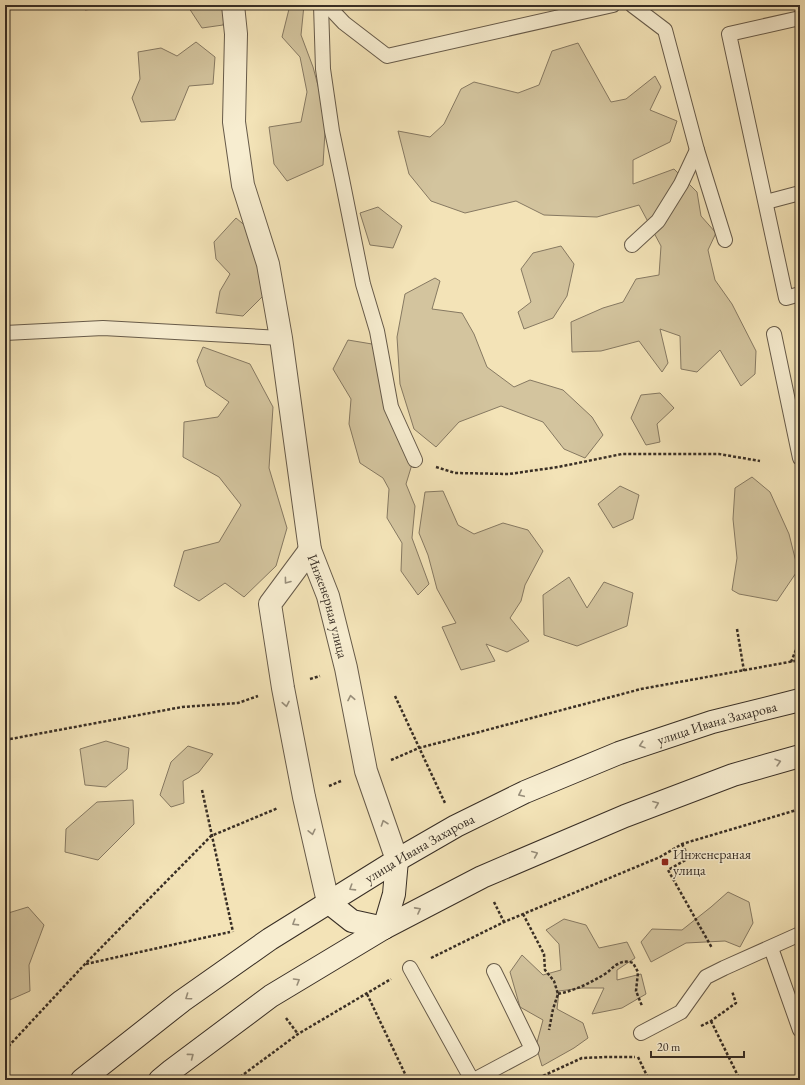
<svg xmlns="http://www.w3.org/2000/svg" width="805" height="1085" font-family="'EB Garamond',serif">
<rect width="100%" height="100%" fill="#f3e3b7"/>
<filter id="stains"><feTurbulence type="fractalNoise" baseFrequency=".005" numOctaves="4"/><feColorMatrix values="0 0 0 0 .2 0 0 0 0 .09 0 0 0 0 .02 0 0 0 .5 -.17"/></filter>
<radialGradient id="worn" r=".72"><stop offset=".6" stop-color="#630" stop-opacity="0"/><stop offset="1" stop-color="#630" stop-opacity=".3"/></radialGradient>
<g fill="#d3c49e" stroke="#867962">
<polygon points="81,5 123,5 85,10"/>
<polygon points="187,5 227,5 223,25 202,28"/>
<polygon points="290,5 304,5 301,35 313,67 326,115 323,165 287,181 274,164 269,127 301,122 307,92 300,57 282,37"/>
<polygon points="196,42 215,57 213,84 189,86 175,120 141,122 132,98 140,79 138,52 161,48 177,56"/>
<polygon points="578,43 611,102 626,99 655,76 661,87 650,110 677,121 670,142 633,160 633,184 674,169 697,192 701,216 716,233 708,250 715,280 732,304 756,351 755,374 741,386 720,350 697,372 681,369 680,336 660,329 668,363 662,372 639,341 601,351 572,352 571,322 603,308 623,302 636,279 659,275 661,246 639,205 597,217 544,215 516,201 465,213 431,201 409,174 398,131 430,137 444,124 461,89 474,82 518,93 539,85 552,51"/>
<polygon points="378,207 402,226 393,248 370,245 360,213"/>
<polygon points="236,218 254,233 264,295 243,316 216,313 220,291 230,274 216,259 214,242"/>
<polygon points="561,246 574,264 567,296 553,318 524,329 518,312 531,302 521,269 533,253"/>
<polygon points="435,278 440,281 432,309 462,313 474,334 487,367 514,387 530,380 563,390 592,417 603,435 585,458 564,449 543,422 501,406 459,422 436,447 414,429 400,384 397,337 405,294"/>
<polygon points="348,340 372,344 392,382 397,430 413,461 406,484 415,506 412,538 429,584 418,595 401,571 402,543 387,518 389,489 383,478 360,463 349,424 351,399 333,369"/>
<polygon points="203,347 250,364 273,407 269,468 287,528 276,566 244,597 225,583 199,601 174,586 184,551 219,542 241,505 219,477 183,457 184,422 218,417 229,402 206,386 197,361"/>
<polygon points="660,393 674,408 657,424 660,442 646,445 631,418 641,395"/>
<polygon points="752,477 770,492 789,534 798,570 777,601 739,594 732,590 737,558 733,519 735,488"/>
<polygon points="620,486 639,495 633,519 613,528 598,504"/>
<polygon points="443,491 458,525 474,534 503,523 528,530 543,551 525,585 521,601 510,618 529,641 507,652 486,644 495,661 461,670 442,627 456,623 437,589 428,555 419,533 425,492"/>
<polygon points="569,577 587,608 604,582 633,593 627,626 577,646 544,635 543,595"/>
<polygon points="106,741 129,748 127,769 106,787 85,785 80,749"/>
<polygon points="188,746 213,754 199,772 183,781 184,803 171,807 160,795 171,762"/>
<polygon points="133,800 134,824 98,860 65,852 66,829 97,802"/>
<polygon points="728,892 749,902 753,923 740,947 725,941 686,943 651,962 641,942 652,929 682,930 711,907"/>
<polygon points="28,907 44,925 29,965 30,991 5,1002 5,914"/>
<polygon points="564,919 586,925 599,948 627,942 635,958 617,970 617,980 641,974 646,994 622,1008 592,1014 604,988 582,988 559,991 557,1009 583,1023 588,1038 574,1048 542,1066 536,1046 543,1020 520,1007 510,972 522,955 543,975 561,970 559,944 546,930"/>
</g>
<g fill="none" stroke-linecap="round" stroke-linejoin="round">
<g stroke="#675b4a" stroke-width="16">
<g id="lane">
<polyline points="321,5 323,69 332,131 342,179 363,284 377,331 391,407 415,460"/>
<polyline points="327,5 344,23 387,56 613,5"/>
<polyline points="632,5 665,30 697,150 725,240"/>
<polyline points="800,18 729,34 786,298 800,294"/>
<polyline points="766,202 800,193"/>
<polyline points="632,245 658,221 681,184 697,150"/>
<polyline points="5,333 103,328 281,338"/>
<polyline points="774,334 800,458"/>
<polyline points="771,948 800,1030"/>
<polyline points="410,968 472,1080"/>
<polyline points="641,1033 681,1012 706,977 724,968 800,934"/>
<polyline points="474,1080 532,1049 494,971"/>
</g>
</g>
<g stroke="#675b4a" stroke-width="24">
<g id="street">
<path id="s1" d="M233,5L236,34L234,122L243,185L268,264L281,338L310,550L328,596L346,668L366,771L397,860"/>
<polyline points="310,550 270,604 283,688 304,797 328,902"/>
</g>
</g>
<g stroke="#382e25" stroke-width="24">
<g id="secondary">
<polyline points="328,902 352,921 384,928"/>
<polyline points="384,928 394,894 397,860"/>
<path id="s2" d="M82,1080L182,1001L270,939L397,860L456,826L525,792L619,753L712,722L800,700"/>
<polyline points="160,1080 172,1070 271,996 384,928 482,877 625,816 733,775 800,756"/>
</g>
</g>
<g stroke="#382e25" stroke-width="2.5" stroke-dasharray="3 2" stroke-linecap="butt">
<polyline points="436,467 455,473 509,474 558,467 622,454 719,454 760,461"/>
<polyline points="737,629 744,671"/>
<polyline points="791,662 800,640"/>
<polyline points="310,679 320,676"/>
<polyline points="395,696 445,803"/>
<polyline points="5,740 182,707 238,703 258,696"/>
<polyline points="391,760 419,748 641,689 800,660"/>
<polyline points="329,786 341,781"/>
<polyline points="202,790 233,932"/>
<polyline points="682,844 689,858 668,870 712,948"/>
<polyline points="494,902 504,922"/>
<polyline points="523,914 544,954 545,970 554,981 558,994 553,1009 549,1030"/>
<polyline points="431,958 504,922 660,857 682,844 800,809"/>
<polyline points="86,964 230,932"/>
<polyline points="367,994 408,1080"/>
<path d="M558,994C576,990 590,983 605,974C610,971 613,966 618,964C623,961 628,961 633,963L638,972L636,991L642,1006"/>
<polyline points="286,1018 298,1034"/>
<polyline points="711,1021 740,1080"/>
<polyline points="701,1026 711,1021 736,1003 732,991"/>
<polyline points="5,1050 85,964 211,836 278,808"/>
<polyline points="638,1057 649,1080"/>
<polyline points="236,1080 298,1034 391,979"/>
<polyline points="534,1080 582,1058 607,1057 635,1057"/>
</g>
<use href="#lane" stroke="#f7edd0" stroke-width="14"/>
<use href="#street" stroke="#f7edd0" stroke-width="22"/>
<use href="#secondary" stroke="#f7edd0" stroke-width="22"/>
</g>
<defs><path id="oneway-chevron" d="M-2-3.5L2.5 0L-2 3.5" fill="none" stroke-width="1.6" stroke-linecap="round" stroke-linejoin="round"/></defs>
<g stroke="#988e7a">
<use href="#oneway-chevron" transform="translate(287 581) rotate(127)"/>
<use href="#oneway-chevron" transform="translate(351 698) rotate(-101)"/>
<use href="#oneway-chevron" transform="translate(286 704) rotate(79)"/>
<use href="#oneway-chevron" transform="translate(642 745) rotate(162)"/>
<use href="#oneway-chevron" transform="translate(778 762) rotate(-16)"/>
<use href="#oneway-chevron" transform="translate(521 794) rotate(155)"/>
<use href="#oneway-chevron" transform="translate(656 804) rotate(-21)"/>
<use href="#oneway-chevron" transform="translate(384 823) rotate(-109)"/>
<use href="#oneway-chevron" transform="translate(312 832) rotate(77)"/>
<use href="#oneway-chevron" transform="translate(535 854) rotate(-23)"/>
<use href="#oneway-chevron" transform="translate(352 888) rotate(148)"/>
<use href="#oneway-chevron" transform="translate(418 910) rotate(-28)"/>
<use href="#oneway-chevron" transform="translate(295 923) rotate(148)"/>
<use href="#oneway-chevron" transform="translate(297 981) rotate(-31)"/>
<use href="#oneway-chevron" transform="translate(188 997) rotate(145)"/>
<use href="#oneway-chevron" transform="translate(191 1056) rotate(-37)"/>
</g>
<rect fill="#8f2418" stroke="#f7edd0" stroke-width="1.5" x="661" y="858" width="8" height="8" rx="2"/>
<g text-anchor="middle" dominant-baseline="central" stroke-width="3" stroke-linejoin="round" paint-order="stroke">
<g font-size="14" fill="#382e25" stroke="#f7edd0">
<text stroke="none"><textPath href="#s1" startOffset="612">Инженерная улица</textPath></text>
<text stroke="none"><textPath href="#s2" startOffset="734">улица Ивана Захарова</textPath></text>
<text stroke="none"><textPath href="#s2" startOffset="410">улица Ивана Захарова</textPath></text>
</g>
<g font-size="14" fill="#382e25" stroke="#f7edd0" text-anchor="start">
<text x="673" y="854">Инженераная<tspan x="673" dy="16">улица</tspan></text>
</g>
</g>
<rect width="805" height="1085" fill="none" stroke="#f3e3b7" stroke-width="20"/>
<rect x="6" y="6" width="793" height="1073" fill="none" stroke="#382e25" stroke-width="2"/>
<rect x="10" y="10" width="785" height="1065" fill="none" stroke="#382e25"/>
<path d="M651 1051v6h93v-6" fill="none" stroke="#382e25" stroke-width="2"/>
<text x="657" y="1051" font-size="12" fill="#382e25" stroke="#f7edd0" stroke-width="3" paint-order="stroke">20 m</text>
<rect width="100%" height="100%" filter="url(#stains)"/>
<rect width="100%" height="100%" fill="url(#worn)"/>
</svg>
